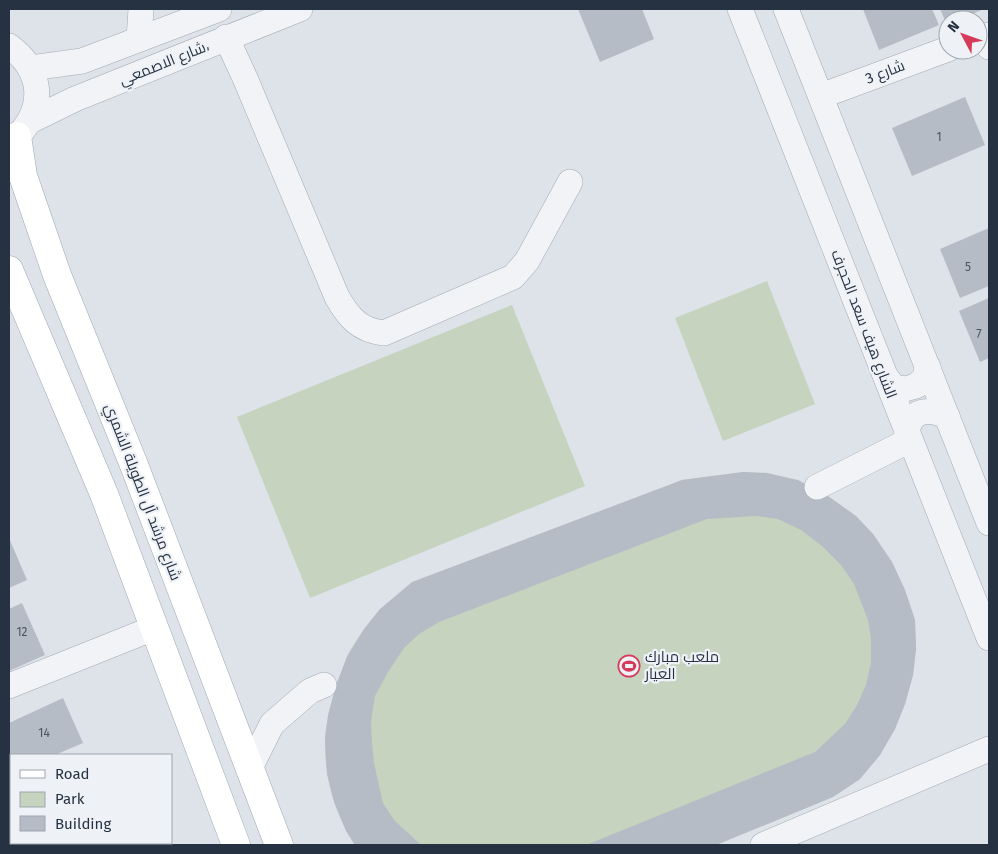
<svg xmlns="http://www.w3.org/2000/svg" width="998" height="854" font-family="'Fira Sans',Cairo,sans-serif">
<rect width="100%" height="100%" fill="#dee3e9"/>
<g fill="#c5d3bf">
<polygon points="767,281 815,404 723,441 675,318"/>
<polygon points="512,305 585,486 310,598 237,417"/>
<path d="M743,472L767,473L825,494L856,516L873,534L892,562L905,590L915,620L916,649L913,675L905,704L895,729L880,755L860,779L833,797L716,845H355C335,814 324,778 325,741C325,723 331,706 337,689C340,678 343,666 347,656C356,639 368,624 380,609L682,480Z"/>
</g>
<g fill="#b5bcc6">
<polygon points="578,9 642,9 654,39 600,62"/>
<polygon points="863,9 932,9 939,25 879,50"/>
<polygon points="940,9 984,9 958,20 948,20 948,27"/>
<polygon points="965,97 985,145 912,176 892,128"/>
<polygon points="989,228 989,286 960,298 940,249"/>
<polygon points="989,298 989,358 980,362 959,311"/>
<polygon points="743,472 767,473 798,480 825,494 856,516 873,534 892,562 905,590 915,620 916,649 913,675 905,704 895,729 880,755 860,779 833,797 716,845 586,845 815,752 845,724 857,705 866,685 871,662 871,639 868,620 854,584 841,565 822,546 801,530 778,519 756,516 707,519 439,622 419,634 404,648 388,672 375,696 371,721 372,744 374,763 383,803 395,821 421,845 355,845 346,831 334,802 327,774 325,740 328,715 336,685 347,657 364,629 380,609 412,582 682,480"/>
<polygon points="9,538 27,580 9,588"/>
<polygon points="22,603 45,655 9,671 9,609"/>
<polygon points="63,698 83,743 55,755 11,755 11,775 9,776 9,723"/>
</g>
<g fill="none" stroke-linecap="round" stroke-linejoin="round">
<g stroke="#a3aab3" stroke-width="26">
<g id="minor">
<polyline points="740,9 989,638"/>
<polyline points="786,9 989,523"/>
<polyline points="985,35 989,47"/>
<path d="M226,37L245,78L337,297C349,318 359,330 384,333L513,277L527,261L570,182"/>
<polyline points="139,39 141,9"/>
<path d="M9,46C38,67 47,100 23,130"/>
<polyline points="31,68 82,61 219,9"/>
<polyline points="821,96 948,49"/>
<polyline points="30,121 75,99 300,9"/>
<polyline points="886,377 894,387 905,389 916,386 924,379 928,367"/>
<path d="M907,433C910,409 928,408 947,416"/>
<polyline points="817,487 910,440"/>
<polyline points="9,686 154,628"/>
<polyline points="249,770 272,724 310,691 324,685"/>
<polyline points="763,845 989,749"/>
</g>
</g>
<g stroke="#9da8b5" stroke-width="29">
<g id="major">
<polyline points="17,136 23,176 57,275 134,465 279,845"/>
<polyline points="9,270 104,494 236,845"/>
</g>
</g>
<use href="#minor" stroke="#f1f3f7" stroke-width="25"/>
<use href="#major" stroke="#fff" stroke-width="28"/>
</g>
<defs>
<g id="stadium-ring" transform="scale(1.125)"><circle r="9.5" fill="#eef2f6" stroke="#d63b5a" stroke-width="1.5"/><path d="M0-5a6.5 5 0 1 0 0 10a6.5 5 0 1 0 0-10ZM-3.5-1.8h7v3.6h-7Z" fill="#d63b5a"/></g>
</defs>
<g fill-rule="evenodd">
<use href="#stadium-ring" x="629" y="666"/>
</g>
<g text-anchor="middle" dominant-baseline="central" stroke-width="4.5" stroke-linejoin="round" paint-order="stroke">
<g font-size="12" fill="#4a5462">
<text x="939" y="137">1</text>
<text x="968" y="267">5</text>
<text x="979" y="334">7</text>
<text x="22" y="632">12</text>
<text x="44" y="733">14</text>
</g>
<g font-size="15" fill="#263141" stroke="#eef2f6">
<text transform="translate(164 63) rotate(-22)">شارع الاصمعي،</text>
<text transform="translate(885 72) rotate(-21)">شارع 3</text>
<text transform="translate(864 324) rotate(69)">الشارع هيف سعد الحجرف</text>
<text transform="translate(143 492) rotate(69)">شارع مرشد آل الطويلة الشمري</text>
</g>
<g font-size="15" fill="#263141" stroke="#eef2f6" text-anchor="start">
<text x="645" y="657">ملعب مبارك<tspan x="645" dy="17">العيار</tspan></text>
</g>
</g>
<rect width="998" height="854" fill="none" stroke="#263141" stroke-width="20"/>
<rect x="10" y="754" width="162" height="90" fill="#eef2f6" stroke="#9ea5ae"/>
<rect x="20" y="770" width="25" height="8" fill="#ffffff" stroke="#9ea5ae"/>
<text x="55" y="779" font-size="15" fill="#263141">Road</text>
<rect x="20" y="792" width="25" height="15" fill="#c5d3bf" stroke="#9ea5ae"/>
<text x="55" y="804" font-size="15" fill="#263141">Park</text>
<rect x="20" y="816" width="25" height="15" fill="#b5bcc6" stroke="#9ea5ae"/>
<text x="55" y="829" font-size="15" fill="#263141">Building</text>
<g transform="translate(963 35) rotate(311)"><circle r="24" fill="#eef2f6" stroke="#9ea5ae"/>
<path d="M0-4L9 19L0 12L-9 19Z" fill="#d63b5a"/>
<text y="-8" font-size="14" font-weight="bold" text-anchor="middle" fill="#263141">N</text>
</g>
</svg>
